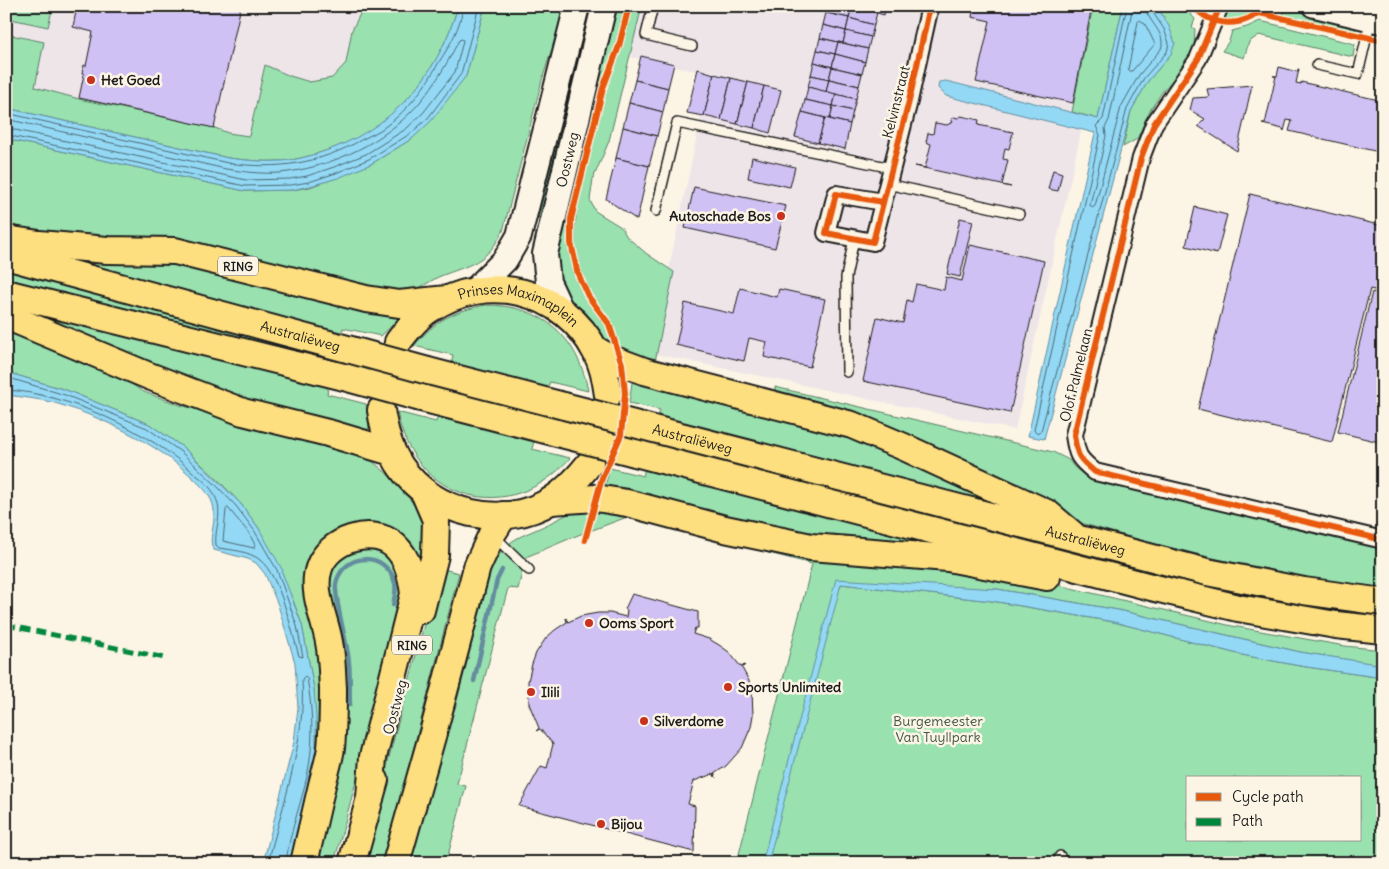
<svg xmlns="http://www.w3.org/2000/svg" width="1389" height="869" font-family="Delius,sans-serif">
<rect width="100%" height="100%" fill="#fcf5e5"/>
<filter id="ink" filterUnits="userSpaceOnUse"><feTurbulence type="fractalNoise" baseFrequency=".02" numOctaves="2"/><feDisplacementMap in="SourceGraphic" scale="10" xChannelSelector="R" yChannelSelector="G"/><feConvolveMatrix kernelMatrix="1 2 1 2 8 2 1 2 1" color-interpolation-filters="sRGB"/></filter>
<g filter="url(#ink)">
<g fill="#eee5e9">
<polygon points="6,6 461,6 392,178 6,152"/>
<polygon points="642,6 1109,6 1015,430 651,353 710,74 630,57"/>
</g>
<g fill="#99e1af" stroke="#5a7e66" fill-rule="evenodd">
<polygon points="6,6 53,6 48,27 6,18"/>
<path d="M364,6H458C438,77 391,132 319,153C306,157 292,161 278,161C262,162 245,160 228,158L6,108V34L44,42L35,87L79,99L215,128L228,133L249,136L265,65L290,76L310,82L332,78L346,63L352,30Z"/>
<path d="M485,6H565L542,80L503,231C486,264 471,264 438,277C432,280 427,284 421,287C412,291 404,293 394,295L6,231V139L245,191L292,190L310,187L371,164L413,138L466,76Z"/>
<polygon points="618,6 625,6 615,47 598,91 571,205 567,232 569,252 575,276 587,301 606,327 613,346 607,343 566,296 554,265 594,81 608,45"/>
<path d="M632,6H642L609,141L593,179L590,200L595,211L621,227L627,237L647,254L674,272L654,366L621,355C618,342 615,330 609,318C604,310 596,303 590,294C574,266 572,236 578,205L607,86L623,46Z"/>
<polygon points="1093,6 1123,6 1098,119 1072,112"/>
<path d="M1153,6H1183L1195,19L1192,27L1195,29L1194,48L1187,63L1162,92L1151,109L1137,139L1123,147L1131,111L1148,81L1171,54C1170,36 1170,17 1153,6Z"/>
<path d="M1242,6H1261C1250,16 1238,20 1224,19L1223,17L1230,10Z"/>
<polygon points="1285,6 1310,9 1358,27 1353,32 1283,15"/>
<polygon points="585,19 575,89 543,220 538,219 569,88 573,60"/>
<polygon points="1260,21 1355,44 1353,57 1259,35 1249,42 1244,58 1222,51 1229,41 1232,31 1247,27"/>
<polygon points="21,250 145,258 403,315 381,336 343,328 340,338"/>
<polygon points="6,265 347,358 344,369 6,285"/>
<polygon points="8,301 329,383 327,394 366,404 369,428 366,430 204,389 6,308"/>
<path d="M486,305C542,305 578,336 588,391L550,382L546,391L451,367L453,355L414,346C435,320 454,311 486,305Z"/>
<path d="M6,326L104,367L144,392L180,405L365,456C391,474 426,508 426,542C426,555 421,569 418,581L402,545L324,547L328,697L298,863H291L314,768L316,751L314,689L302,625L293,600L258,527L240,503L219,481L184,448L149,424L66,390L6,372Z"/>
<polygon points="633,376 831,427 1046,518 657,421 660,410 629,403"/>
<polygon points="775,387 1053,452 1069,460 1074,467 1085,476 1383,549 1383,594 1260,569 1142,541 1081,523 1033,501 775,395"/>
<path d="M439,410L535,437L532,449L570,458C511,527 414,502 397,412L436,422Z"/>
<polygon points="641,434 1122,559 1130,574 639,445"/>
<polygon points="646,465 1005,558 866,548 603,493 610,468 643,476"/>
<path d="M591,505L583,533L526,557L518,589L508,588L457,784L466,786L446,863H408L435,760L455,708L491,569C508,536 518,539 548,524C562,517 575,510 591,505Z"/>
<path d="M596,509L1024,577L1232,626L1345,646L1383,650V665L1373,664L1300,652L1118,610L997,589L841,584L992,601L1114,622L1242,655L1300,666L1383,678V863H748V860L738,858L812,564L627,517L590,531ZM1188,778H1360V840H1188Z"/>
<polygon points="352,549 380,550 399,565 402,611 334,863 308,863 327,788 327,607 329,567"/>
<polygon points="439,568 459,573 384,863 361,863"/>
</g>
<g fill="#93d9f5" stroke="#638d9e">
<path d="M458,6H485L466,76L431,121L413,138L371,164L338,178L310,186L292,190L245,191L6,139V108L228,158C245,160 262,162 278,161C292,161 306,157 319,153C391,131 438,77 458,6Z"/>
<polygon points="1123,6 1153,6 1159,10 1169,26 1175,43 1171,54 1148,81 1131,111 1044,439 1028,436 1095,133 946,96 938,88 939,82 946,81 1098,119"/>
<path d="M6,372L66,390L149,424L184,448L240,503L258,527L283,571L282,572L302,625L314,689L316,717V751L314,768L291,863H263L294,742L298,708L295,663L278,605L265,574L256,563L248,559L214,550C205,539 222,516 209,496C205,489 199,484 194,479C157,443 104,418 55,403C39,399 22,397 6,395Z"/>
<polygon points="836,579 997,589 1118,610 1300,652 1383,665 1383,678 1300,666 1242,655 1114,622 992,601 841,584 768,863 762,863"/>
</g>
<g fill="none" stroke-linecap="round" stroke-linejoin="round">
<g stroke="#4c6873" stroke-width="1">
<polyline points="1127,6 1103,119 1096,126 1100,135 1034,430 1036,433 1041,431 1127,109 1144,78 1167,52 1169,43 1164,29 1152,11 1151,6"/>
<path d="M1133,6L1109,120L1105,128L1106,136L1090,205L1092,208L1095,206L1121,107L1139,75L1161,49C1167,32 1146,21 1145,6"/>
<polygon points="1140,20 1145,24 1155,44 1132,71 1130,71 1128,69 1138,22"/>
<path d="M6,113L228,163C278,170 319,164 363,139C371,135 380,131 386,126C409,109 426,86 439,62C450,45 461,27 463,6"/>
<path d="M6,119L226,169C244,172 262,174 280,173C328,168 376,146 410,113C431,92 446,66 459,40L462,39L463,41L455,72L423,113L406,129L366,154L334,167L307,176L290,179L246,180L6,128"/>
<polyline points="6,135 245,186 291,185 309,182 336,173 369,159 410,134 428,118 461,74 479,6"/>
<path d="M6,377L65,395L147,428L181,452L216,485L236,506L254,530L277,570L297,626L303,657L299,656C292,632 280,576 260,560C249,551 232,550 219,548L216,545C214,528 224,514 215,496C211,487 203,480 195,474C151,432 67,393 6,390"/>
<polygon points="228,508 249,533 255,545 254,548 223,541 226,510"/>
<path d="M268,863C283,803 306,741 302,679L305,676L307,678C312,706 314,738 309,766C304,797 289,832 286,863"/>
</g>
<g stroke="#638d9e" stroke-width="4.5">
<polyline points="474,681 497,580 502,570"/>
<path d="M350,705C349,689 351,671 348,655C346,639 334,597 336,584C343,551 387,551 395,583C397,589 394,599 393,605"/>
</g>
</g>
<g fill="#cfc1f3" stroke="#1c1c1c">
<polygon points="77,6 241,6 214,128 79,98 84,74 82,73 84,65 86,66 93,32 73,27"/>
<polygon points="655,6 680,6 679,12"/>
<polygon points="828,6 852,6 849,18 826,13"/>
<polygon points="852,6 877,12 874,25 849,18"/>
<polygon points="853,6 886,6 884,15"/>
<polygon points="974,6 1092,6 1073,103 976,82 990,21 972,17"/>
<polygon points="826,13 849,18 846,31 823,25"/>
<polygon points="849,18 874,25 871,37 846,31"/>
<polygon points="823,25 846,31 843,43 820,38"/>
<polygon points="846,31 871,37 868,49 843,43"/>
<polygon points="820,38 838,42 835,54 817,50"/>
<polygon points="838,42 868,49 865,62 835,54"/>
<polygon points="817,50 835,54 832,67 814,62"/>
<polygon points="835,54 865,62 862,74 832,67"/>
<polygon points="641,56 674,64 668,88 635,80"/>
<polygon points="814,62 832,67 829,79 811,75"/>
<polygon points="832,67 862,74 859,86 829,79"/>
<polygon points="1279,67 1297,72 1298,69 1299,69 1296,83 1301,84 1301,82 1383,101 1383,153 1289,131 1292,121 1287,120 1284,131 1283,129 1262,124 1265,124 1276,76 1273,76 1277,76"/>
<polygon points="698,69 714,74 704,116 687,113"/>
<polygon points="714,74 731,78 721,120 704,116"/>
<polygon points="811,75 829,79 826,92 808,87"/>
<polygon points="731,78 748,82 737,124 721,120"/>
<polygon points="829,79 859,86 856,99 826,92"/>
<polygon points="635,80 668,88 663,112 629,103"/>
<polygon points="748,82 764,86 754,128 737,124"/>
<polygon points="1252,85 1237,151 1198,126 1205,119 1190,110 1193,98 1209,97 1207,89"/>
<polygon points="764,86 781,90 770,133 754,128"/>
<polygon points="808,87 836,94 833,106 805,100"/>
<polygon points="836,94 856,99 853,111 833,106"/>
<polygon points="805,100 833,106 830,119 802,112"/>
<polygon points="629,103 663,112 657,136 623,127"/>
<polygon points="833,106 853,111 850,124 830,119"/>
<polygon points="802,112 825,118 818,143 795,137"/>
<polygon points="961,116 979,120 978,125 1013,132 1009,149 1005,148 1003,159 1008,160 1002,185 1011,187 915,166 925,168 931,144 926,142 928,133 933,134 935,123 947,125 953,122 951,119 954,117 958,118"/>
<polygon points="825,118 850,124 845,149 818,143"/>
<polygon points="623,127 657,136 649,166 616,158"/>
<polygon points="752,157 795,167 790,187 748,178"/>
<polygon points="616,158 649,166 637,220 606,199"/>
<polygon points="1053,170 1062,173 1058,191 1048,189"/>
<polygon points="694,187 786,206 775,248 685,228"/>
<polygon points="1250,194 1383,226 1383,292 1370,289 1332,442 1198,409"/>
<polygon points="1195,207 1227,215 1217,254 1186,246"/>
<polygon points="960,218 973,221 960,277 947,274"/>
<polygon points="970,245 1044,261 1010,413 863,381 877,317 903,323 907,300 912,302 916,284 944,290 946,277 962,281"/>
<polygon points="740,288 777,297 779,289 825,299 810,367 764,357 767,342 749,338 744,361 676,345 685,303 734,314"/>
<polygon points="1372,292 1383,295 1383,443 1338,432"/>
<polygon points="632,594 698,612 698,628 695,628 693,634 709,639 719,645 729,652 741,667 745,665 742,668 749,681 752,692 753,715 751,727 742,748 726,766 714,774 716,778 713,774 694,781 688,804 695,806 694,852 519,806 541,766 547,768 553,744 540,729 536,731 539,728 529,704 528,681 532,664 536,653 546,638 555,630 567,622 566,618 568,622 581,616 598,613 610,613 626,617 627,610 625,609"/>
</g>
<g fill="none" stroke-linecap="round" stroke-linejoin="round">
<g stroke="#1c1c1c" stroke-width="12">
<g id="service">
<polyline points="653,6 646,35 692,46"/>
<polyline points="1317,65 1358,74 1374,6"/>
<polyline points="888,184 1019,214"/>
<polyline points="656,211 677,123 892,168"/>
<polyline points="847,372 846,277 854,239"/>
<polyline points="494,536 529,570"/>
<polyline points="1058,863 1060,856"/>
</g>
</g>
<g stroke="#1c1c1c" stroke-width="20">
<g id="minor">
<path d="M1220,6L1198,59L1154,124L1141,158L1074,435C1077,456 1078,458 1095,472L1383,540"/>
<polyline points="883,202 836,194 826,233 873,242 909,101 930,6"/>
</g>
</g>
<g stroke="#1c1c1c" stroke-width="25">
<polyline id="tertiary" points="1313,6 1383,23"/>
</g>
<g stroke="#1c1c1c" stroke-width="28">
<g id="secondary">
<polyline points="475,290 505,260 519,236 577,6"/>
<path id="s1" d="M561,310L548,282L545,254L604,6"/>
</g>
</g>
<g stroke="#1c1c1c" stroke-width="30">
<g id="primary">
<polyline points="6,239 39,244 107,250 175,251 366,299 399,304 447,299"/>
<path id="s2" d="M6,256L351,350"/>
<polyline points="6,293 344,377"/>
<polyline points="6,316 149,376 243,412 328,433 392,452"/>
<path id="s3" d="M398,342C407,330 417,317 430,309C487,271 564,289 596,352C603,365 606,380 608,395"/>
<polyline points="596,350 612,359 644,371 852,425 904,447 1047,513 1072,534"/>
<polyline points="428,371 564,406"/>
<polyline points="421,398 557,433"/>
<path d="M381,410C384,430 389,450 401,467C433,514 503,531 552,500C567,490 579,477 590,463"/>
<path id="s4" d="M642,426L1207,572L1304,591L1383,602"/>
<polyline points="635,453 1151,587 1238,608 1336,625 1383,630"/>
<polyline points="551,501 596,498 627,503 725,529 811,547 948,558 1047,577"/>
<polyline points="421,610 435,555 436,520 424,492"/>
<path d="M304,863C310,837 316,811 322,785C325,773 329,761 331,748C333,728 333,707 333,688C332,673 332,657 329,642C325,619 311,591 319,568C328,540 372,525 395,546C408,558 412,576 414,594L373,757L370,798"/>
<polyline points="352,863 375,780"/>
<polyline points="396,863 433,733 477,567 492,534 504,515"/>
</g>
</g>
<use href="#service" stroke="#fcf5e5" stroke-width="9"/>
<use href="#minor" stroke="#fcf5e5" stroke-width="16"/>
<use href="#tertiary" stroke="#fcf5e5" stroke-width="21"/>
<use href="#secondary" stroke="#fcf5e5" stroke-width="24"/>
<use href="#primary" stroke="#fddf80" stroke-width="26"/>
<g stroke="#1c1c1c" stroke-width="30" stroke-linecap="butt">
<g id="primary-bridge">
<polyline points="351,350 428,371"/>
<polyline points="344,377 421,398"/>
<polyline points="564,406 642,426"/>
<polyline points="557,433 635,453"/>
</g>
</g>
<use href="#primary-bridge" stroke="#fddf80" stroke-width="26"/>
<polyline stroke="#00873e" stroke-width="5" stroke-dasharray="10 5" stroke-linecap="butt" points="6,625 165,658"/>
<g stroke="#fcf5e5" stroke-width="9">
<g id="cycleway">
<path d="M1193,6C1213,28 1243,28 1264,8"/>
<path d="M1220,6L1198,59L1154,124L1141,158L1074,435C1077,456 1078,458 1095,472L1383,540"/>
<polyline points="1259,13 1383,41"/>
<polyline points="883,202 836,194 826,233 873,242 909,101 930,6"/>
<polyline points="585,540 602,478 621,435 625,393 622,364 609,324 588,296 578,274 571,243 571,219 603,88 619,46 629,6"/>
</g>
</g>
<use href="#cycleway" stroke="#e8590c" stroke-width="6"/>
</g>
</g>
<g fill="#c8321e" stroke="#fcf5e5" stroke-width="2">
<circle cx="91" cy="80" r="5"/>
<circle cx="781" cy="216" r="5"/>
<circle cx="589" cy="623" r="5"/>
<circle cx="728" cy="687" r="5"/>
<circle cx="531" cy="692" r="5"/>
<circle cx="644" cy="721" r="5"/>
<circle cx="601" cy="824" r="5"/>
</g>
<g text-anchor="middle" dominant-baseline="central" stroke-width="5" stroke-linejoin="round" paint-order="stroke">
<g fill="#fcf5e5" stroke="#5f5d58" stroke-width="1">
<rect x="218" y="256.5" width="40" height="19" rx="4"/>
<rect x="392" y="635.5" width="40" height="19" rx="4"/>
</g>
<g font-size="12" font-weight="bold" fill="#1c1c1c">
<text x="238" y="266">RING</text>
<text x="412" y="645">RING</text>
</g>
<g font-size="14" font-weight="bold" fill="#1c1c1c" stroke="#fcf5e5" text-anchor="start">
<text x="101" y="80">Het Goed</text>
<text x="771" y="216" text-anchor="end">Autoschade Bos</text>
<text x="599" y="623">Ooms Sport</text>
<text x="738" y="687">Sports Unlimited</text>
<text x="541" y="692">Ilili</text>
<text x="654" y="721">Silverdome</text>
<text x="611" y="824">Bijou</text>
</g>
<g font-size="14" fill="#1c1c1c" stroke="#fcf5e5">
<text transform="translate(896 102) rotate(-76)">Kelvinstraat</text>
<text stroke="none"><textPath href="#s1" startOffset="156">Oostweg</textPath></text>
<text stroke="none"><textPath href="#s3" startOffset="142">Prinses Maximaplein</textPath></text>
<text stroke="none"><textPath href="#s2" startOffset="305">Australiëweg</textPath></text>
<text transform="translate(1076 375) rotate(-76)">Olof Palmelaan</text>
<text stroke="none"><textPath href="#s4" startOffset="52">Australiëweg</textPath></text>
<text stroke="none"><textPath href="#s4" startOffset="458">Australiëweg</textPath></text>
<text transform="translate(395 707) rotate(-75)">Oostweg</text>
</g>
<g font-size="14" fill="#425748" stroke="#fcf5e5">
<text x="938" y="721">Burgemeester<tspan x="938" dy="16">Van Tuyllpark</tspan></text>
</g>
</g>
<rect width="1389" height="869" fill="none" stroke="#fcf5e5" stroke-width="25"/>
<rect x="12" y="12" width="1364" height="844" fill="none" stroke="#1c1c1c" stroke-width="2" filter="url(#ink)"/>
<rect x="1186" y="776" width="175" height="65" fill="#fcf5e5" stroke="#a29e95"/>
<rect x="1196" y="793" width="25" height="8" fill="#e8590c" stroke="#a29e95"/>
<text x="1232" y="802" font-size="15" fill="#1c1c1c">Cycle path</text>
<rect x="1196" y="818" width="25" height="8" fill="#00873e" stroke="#a29e95"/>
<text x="1232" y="826" font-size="15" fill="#1c1c1c">Path</text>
</svg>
